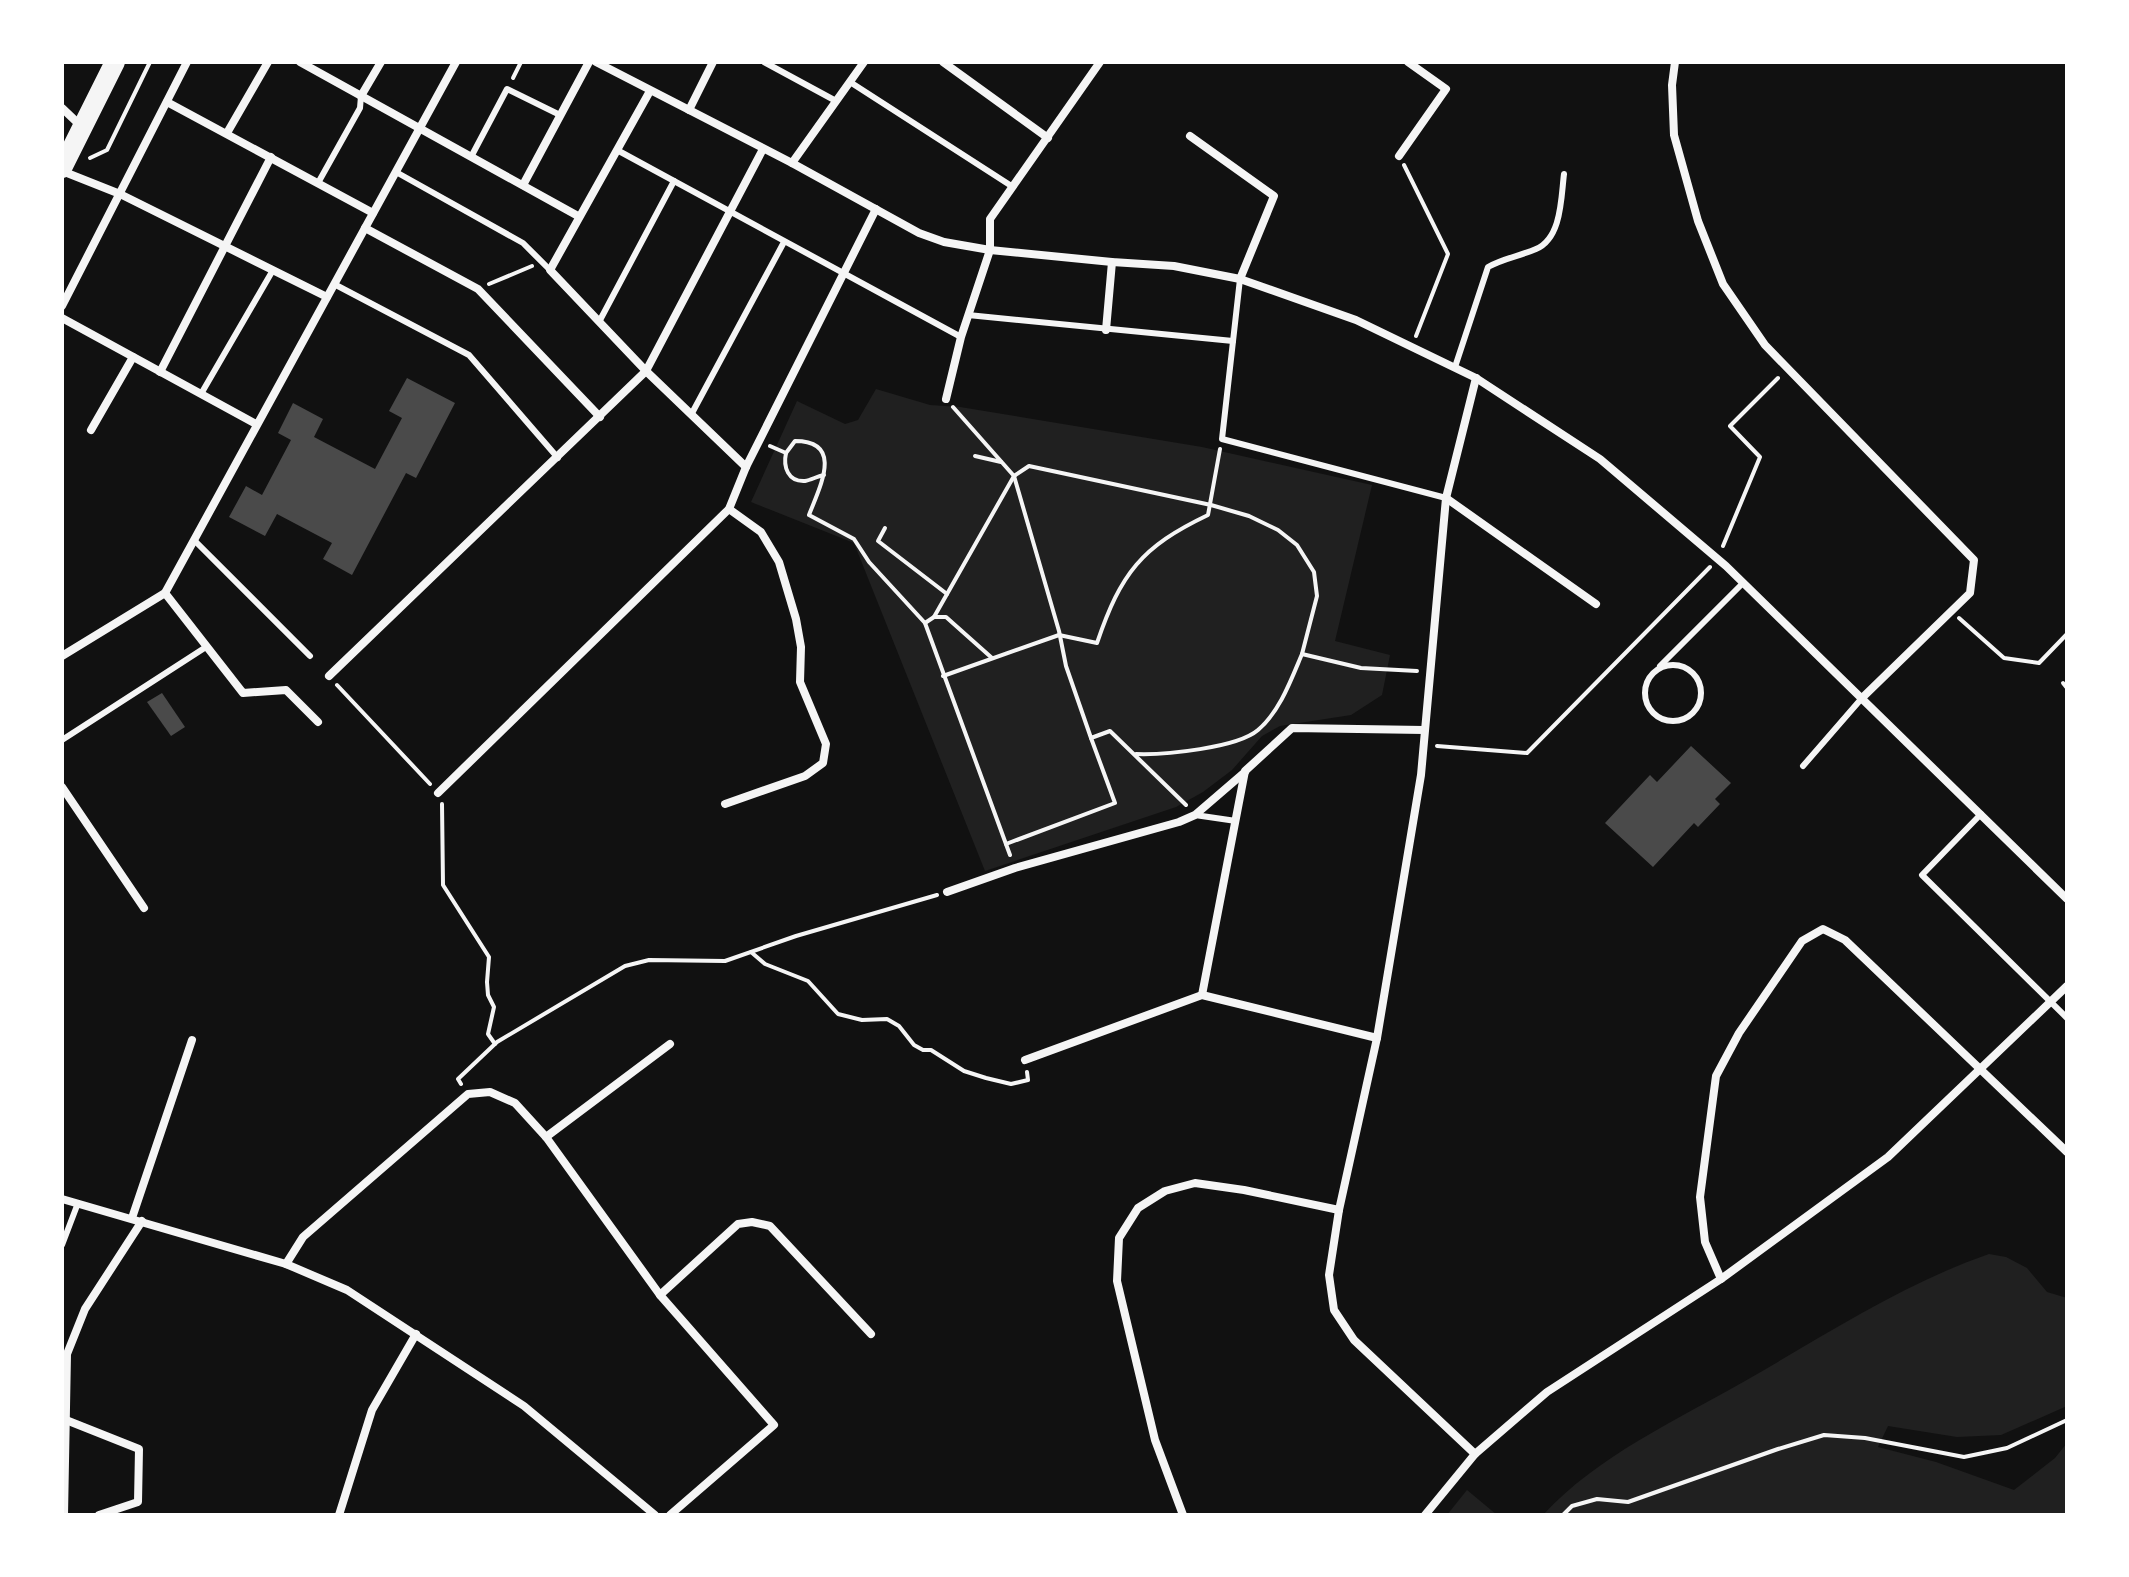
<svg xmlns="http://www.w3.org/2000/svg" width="2129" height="1577" font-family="Raleway,sans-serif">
<rect width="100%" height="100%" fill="#111"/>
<g fill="#202020">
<polygon points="876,389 930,405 960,407 1202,447 1372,485 1335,641 1390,655 1382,695 1351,715 1280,726 1262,736 1232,770 1203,792 1176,807 985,871 854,543 751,502 797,401 845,424 858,420"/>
<path d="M1989,1254L2006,1257L2027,1268L2047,1292L2067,1298V1406L2001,1435L1957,1437L1888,1426L1878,1447L1936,1462L2014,1490L2055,1458L2067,1443V1515H1543C1597,1456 1677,1420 1745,1381C1824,1336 1902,1284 1989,1254Z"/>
<polygon points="1467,1490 1497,1515 1447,1515"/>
</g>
<g fill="#4a4a4a">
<polygon points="407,378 455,403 416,478 406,473 352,575 323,559 332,543 277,514 265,536 229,517 246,486 262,495 291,440 278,433 293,403 323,419 314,437 375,469 402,418 389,411"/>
<polygon points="162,693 185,727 171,736 147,702"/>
<polygon points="1691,746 1731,783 1715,799 1720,804 1698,827 1694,823 1653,867 1605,823 1650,775 1657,782"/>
</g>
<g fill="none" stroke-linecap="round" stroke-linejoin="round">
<g stroke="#f5f5f5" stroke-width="4">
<polyline points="513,78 521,62"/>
<polyline points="90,158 107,150 150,62"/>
<polyline points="1404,165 1448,254 1416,336"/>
<polyline points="489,284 532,266"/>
<polyline points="953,407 1014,476 1059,631 1066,666 1091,738 1110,731 1186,805"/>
<path d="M770,446L786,453L795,441C845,441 819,488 809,515L854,539L869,562L925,623L1010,855"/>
<path d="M786,453C783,467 788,482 805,481C811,480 818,476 824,475"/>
<polyline points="975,456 1001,462"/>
<polyline points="885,528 878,541 947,594"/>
<polyline points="1723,546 1760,457 1730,426 1778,378"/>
<polyline points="934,617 946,617 992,658"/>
<polyline points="1959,618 2004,658 2039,663 2067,634"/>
<polyline points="925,623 934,617 1014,476 1029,466 1211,505 1249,516 1278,530 1297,545 1314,572 1317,596 1302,654 1361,668 1417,671"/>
<path d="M943,676L1059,635L1097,643C1121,573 1141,547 1208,515L1220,449"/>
<polyline points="2063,683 2067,688"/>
<polyline points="337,685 430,784"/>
<polyline points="1437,746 1527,753 1710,567"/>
<path d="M1136,754C1165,755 1237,748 1258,730C1280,711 1291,680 1302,654"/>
<polyline points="442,804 443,885 489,957 487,982 488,995 494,1007 488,1034 495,1044"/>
<polyline points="1006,844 1115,803 1091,738"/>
<polyline points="751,952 765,964 808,981 838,1014 862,1020 887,1019 899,1026 914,1045 923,1050 931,1050 964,1071 986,1078 1011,1084 1028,1080 1027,1072"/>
<polyline points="461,1084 458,1079 497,1042 625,966 649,960 725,961 796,936 937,895"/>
<polyline points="1563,1515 1572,1506 1597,1499 1628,1502 1778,1449 1824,1435 1865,1438 1964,1457 2007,1448 2067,1420"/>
</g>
<g stroke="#f5f5f5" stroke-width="6">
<polyline points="764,62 836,101"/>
<polyline points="850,82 1013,187"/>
<polyline points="617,150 961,337"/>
<polyline points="471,157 507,89 560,115"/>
<polyline points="396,172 523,243 550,270"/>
<polyline points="318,183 360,108 361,96"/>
<polyline points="1240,279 1222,439 1446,498"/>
<polyline points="334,284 469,355 558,458"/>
<polyline points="968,315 1233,341"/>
<polyline points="599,322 674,181"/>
<path d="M1455,367L1488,267C1504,258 1520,256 1536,249C1562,238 1561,197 1564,174"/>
<polyline points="201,394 273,270"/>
<polyline points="691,415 784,242"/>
<polyline points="194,540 310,656"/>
<circle cx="1673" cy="693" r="28"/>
<polyline points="1660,666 1743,583"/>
<polyline points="62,740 206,647"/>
<polyline points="1803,766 1862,698"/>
<polyline points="1981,814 1922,875 2067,1018"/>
<polyline points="1195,815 1236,821"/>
<polyline points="62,1245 78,1203"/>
</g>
<g stroke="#f5f5f5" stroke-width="8">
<polyline points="300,62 578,216"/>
<polyline points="596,62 792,163 919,233 944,242 990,250 1112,262 1174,266 1240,279 1356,320 1476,378 1600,459 1726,566 2067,899"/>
<polyline points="943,62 1048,138"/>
<polyline points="1675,62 1672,85 1674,135 1698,221 1723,284 1765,345 1974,560 1970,593 1862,698"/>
<polyline points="650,91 550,270 646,371 746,467"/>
<polyline points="361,96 381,62"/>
<polyline points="167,102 373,213"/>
<polyline points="62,108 82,127"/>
<polyline points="689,110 713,62"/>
<polyline points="227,133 268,62"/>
<polyline points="1190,136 1274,196 1240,279"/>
<polyline points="1399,156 1446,89 1408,62"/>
<polyline points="792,163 864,62"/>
<polyline points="62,171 120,194 327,297"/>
<polyline points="523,185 589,62"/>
<polyline points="365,228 478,289 600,417"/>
<polyline points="62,306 187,62"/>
<polyline points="62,318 256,424"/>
<polyline points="1106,330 1112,262"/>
<polyline points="160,372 271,157"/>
<polyline points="946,399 961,337 990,250 990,219 1100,62"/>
<polyline points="91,430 133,357"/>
<polyline points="1446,498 1596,604"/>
<polyline points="165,593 243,693 286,690 318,722"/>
<polyline points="62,656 165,593 456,62"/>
<polyline points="329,676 646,371 763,149"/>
<polyline points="62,787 144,908"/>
<polyline points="438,793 729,509 746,467 876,209"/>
<polyline points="725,804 805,776 823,763 826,744 800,682 801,647 796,619 779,562 761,532 729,509"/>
<polyline points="947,892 1015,868 1179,822 1195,815 1245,772"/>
<polyline points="1202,995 1245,771 1292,728 1424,730"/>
<polyline points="1025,1060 1202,995 1377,1038"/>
<polyline points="546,1137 670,1044"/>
<polyline points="62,1199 286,1264 347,1290 524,1406 655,1515"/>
<polyline points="132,1218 192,1040"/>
<polyline points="286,1264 303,1237 468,1094 490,1092 515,1103 546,1137 660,1295 774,1425 670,1515"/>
<polyline points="1721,1279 1705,1242 1700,1197 1716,1076 1739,1033 1802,941 1823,929 1845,940 2067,1152"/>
<polyline points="660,1295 738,1224 752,1222 770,1226 871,1334"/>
<polyline points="66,1420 139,1449 138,1502 99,1515"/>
<polyline points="1475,1454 1354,1340 1334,1310 1329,1275 1339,1210 1377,1038 1421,775 1446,498 1476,378"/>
<polyline points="64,1515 67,1354 85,1309 142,1221"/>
<polyline points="339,1515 372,1410 416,1334"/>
<polyline points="1183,1515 1155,1440 1117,1281 1119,1238 1138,1208 1165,1191 1195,1183 1244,1190 1339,1210"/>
<polyline points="1425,1515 1475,1454 1547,1392 1721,1279 1888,1157 2067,986"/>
</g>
<polyline stroke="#f5f5f5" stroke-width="20" points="62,168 115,62"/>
</g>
<rect width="2129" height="1577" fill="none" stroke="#ffffff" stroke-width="128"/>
</svg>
